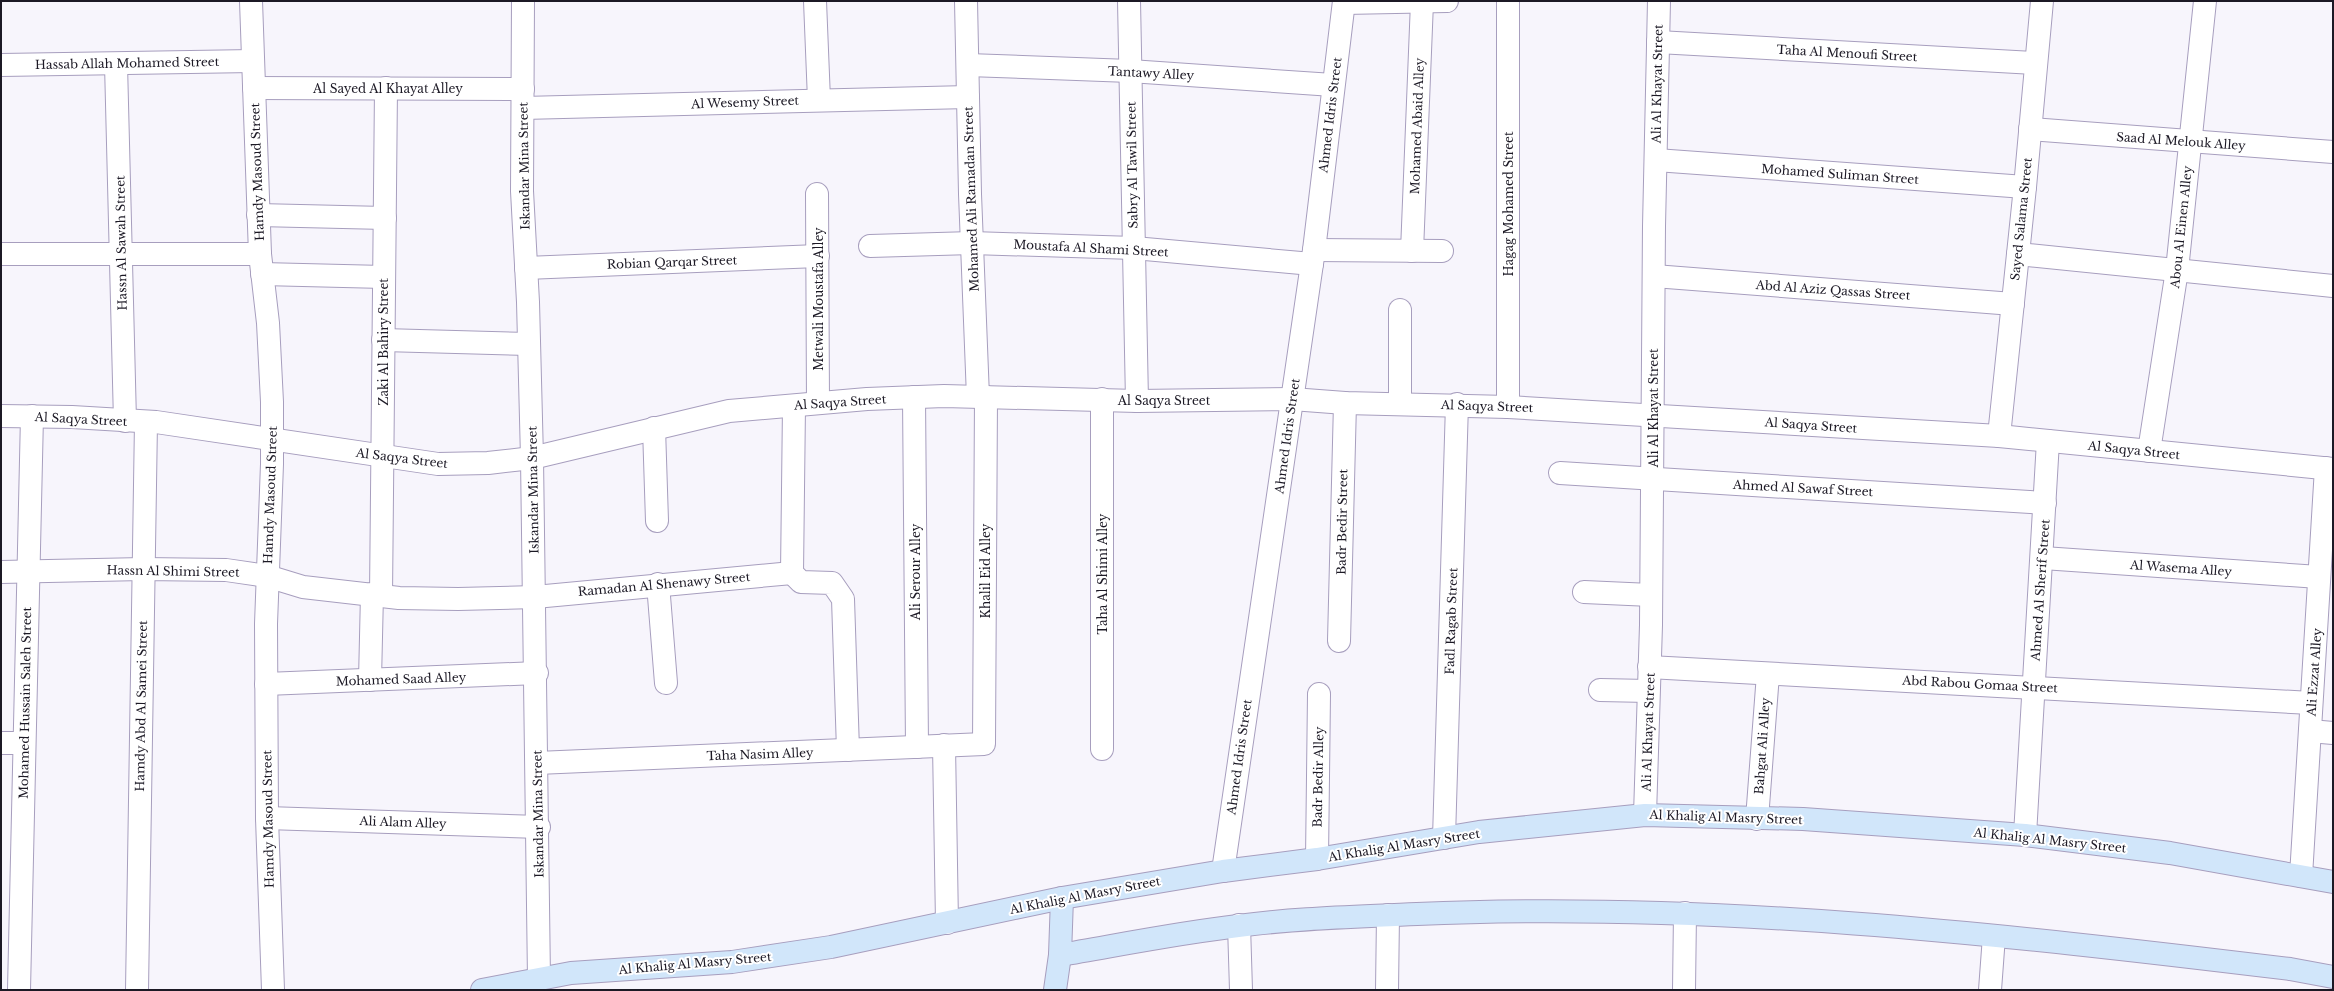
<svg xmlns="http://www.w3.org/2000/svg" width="2334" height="991" font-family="'Libre Baskerville',serif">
<rect width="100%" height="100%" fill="#f7f5fc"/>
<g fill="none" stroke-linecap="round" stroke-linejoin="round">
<g stroke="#a79ebe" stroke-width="24">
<g id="street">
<polyline points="251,1 260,254 268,323 272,402 272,464 266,624 267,818 273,990"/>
<polyline points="523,1 522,191 528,302 532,458 539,979"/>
<polyline points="815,1 819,100"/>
<polyline points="966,1 970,194 978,397"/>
<polyline points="1129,1 1137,401"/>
<polyline points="1508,1 1508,407"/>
<polyline points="1344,3 1447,1"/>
<polyline points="1658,42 2035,63"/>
<polyline points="116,64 125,421"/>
<polyline points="1,65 253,61"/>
<polyline points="968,65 1130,71 1333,85"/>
<polyline points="254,88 523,89"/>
<polyline points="523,108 968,97"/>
<polyline points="2030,129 2333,152"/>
<polyline points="1656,160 2025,187"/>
<polyline points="817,194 818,403"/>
<polyline points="258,215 385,218"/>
<polyline points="870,246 972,243 1134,248 1312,264"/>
<polyline points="1314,250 1442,251"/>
<polyline points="1412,251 1422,2"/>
<polyline points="1,254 260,254"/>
<polyline points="2018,254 2333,286"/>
<polyline points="526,268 818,256"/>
<polyline points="262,274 384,277"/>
<polyline points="1654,276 2013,304"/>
<polyline points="1400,310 1400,404"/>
<polyline points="383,340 529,344"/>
<polyline points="914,397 917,747"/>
<polyline points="794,406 792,573 801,582 832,583 843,599 848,750"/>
<polyline points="1,416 72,417 156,422 438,464 488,463 532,458 729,411 867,399 944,396 1137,401 1292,399 1345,403 1508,407 1999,436 2333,469"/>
<polyline points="654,428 657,521"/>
<polyline points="1999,436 2025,187 2042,1"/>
<polyline points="2149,451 2177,270 2205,1"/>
<polyline points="1560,473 2045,503"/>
<polyline points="2043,558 2319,577"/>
<polyline points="1,572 143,569 226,570 267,576 303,587 399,598 458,599 535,597 792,573"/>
<polyline points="658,584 666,683"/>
<polyline points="1584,592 1651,595"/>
<polyline points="381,596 386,88"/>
<polyline points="1339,641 1345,403"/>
<polyline points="1649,667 2311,703"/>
<polyline points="370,680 372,594"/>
<polyline points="266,684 537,673"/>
<polyline points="1600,690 1648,691"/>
<polyline points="2310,731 2333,733"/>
<polyline points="1,743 24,743"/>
<polyline points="944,745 947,923"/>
<polyline points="1102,749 1102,399"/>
<polyline points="537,763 984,744 986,397"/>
<polyline points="1645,815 1651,625 1654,226 1659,1"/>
<polyline points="267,818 539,827"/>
<polyline points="1757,819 1768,674"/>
<polyline points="2025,835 2048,441"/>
<polyline points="1444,838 1457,404"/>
<polyline points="1317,859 1319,694"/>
<polyline points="1223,871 1314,250 1344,1"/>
<polyline points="2301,876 2326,468"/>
<polyline points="1239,925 1241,990"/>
<polyline points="19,990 32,416"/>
<polyline points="137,990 146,422"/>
<polyline points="1387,990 1388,915"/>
<polyline points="1684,990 1685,913"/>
<polyline points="1990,990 1994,936"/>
</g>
</g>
<g stroke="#a79ebe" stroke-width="24">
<g id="secondary">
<path d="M1060,955C1119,945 1178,933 1238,926C1297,918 1358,917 1417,914C1708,901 2001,934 2290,969L2333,977"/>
<polyline points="482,990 571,973 732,962 831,947 1062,898 1223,871 1317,859 1479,832 1645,815 1803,819 2025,835 2170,853 2333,882"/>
<polyline points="1055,990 1060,955 1062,898"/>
</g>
</g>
<use href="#street" stroke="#fff" stroke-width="22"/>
<use href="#secondary" stroke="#d1e6fa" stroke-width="22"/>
</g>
<g text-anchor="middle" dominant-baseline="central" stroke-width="4" stroke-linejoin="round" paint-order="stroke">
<g font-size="12" fill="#1c1925" stroke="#fff">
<text transform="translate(1847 53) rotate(3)">Taha Al Menoufi Street</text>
<text transform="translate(127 63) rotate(-1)">Hassab Allah Mohamed Street</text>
<text transform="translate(1151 73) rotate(3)">Tantawy Alley</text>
<text transform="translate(1657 84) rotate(-89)">Ali Al Khayat Street</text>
<text x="388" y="88">Al Sayed Al Khayat Alley</text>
<text transform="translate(745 102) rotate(-2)">Al Wesemy Street</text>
<text transform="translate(1330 115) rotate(-83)">Ahmed Idris Street</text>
<text transform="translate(1417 126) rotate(-88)">Mohamed Abaid Alley</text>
<text transform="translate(2181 141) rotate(4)">Saad Al Melouk Alley</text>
<text transform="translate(1132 165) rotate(-91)">Sabry Al Tawil Street</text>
<text transform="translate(524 166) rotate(-91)">Iskandar Mina Street</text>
<text transform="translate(257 172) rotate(-92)">Hamdy Masoud Street</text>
<text transform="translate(1840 174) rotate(4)">Mohamed Suliman Street</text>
<text transform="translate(971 199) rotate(-92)">Mohamed Ali Ramadan Street</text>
<text transform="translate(1508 204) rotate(-90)">Hagag Mohamed Street</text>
<text transform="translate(2021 219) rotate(-84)">Sayed Salama Street</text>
<text transform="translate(2181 227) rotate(-84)">Abou Al Einen Alley</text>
<text transform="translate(121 243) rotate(-91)">Hassn Al Sawah Street</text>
<text transform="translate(1091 248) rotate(3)">Moustafa Al Shami Street</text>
<text transform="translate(672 262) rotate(-2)">Robian Qarqar Street</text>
<text transform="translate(1833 290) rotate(4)">Abd Al Aziz Qassas Street</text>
<text transform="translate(818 299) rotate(-90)">Metwali Moustafa Alley</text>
<text transform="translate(383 342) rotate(-90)">Zaki Al Bahiry Street</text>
<text x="1164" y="400">Al Saqya Street</text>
<text transform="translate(840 402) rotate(-4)">Al Saqya Street</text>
<text transform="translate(1487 406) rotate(2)">Al Saqya Street</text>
<text transform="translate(1653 408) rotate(-90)">Ali Al Khayat Street</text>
<text transform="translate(81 419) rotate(3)">Al Saqya Street</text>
<text transform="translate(1811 425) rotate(4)">Al Saqya Street</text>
<text transform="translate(1287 436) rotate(-82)">Ahmed Idris Street</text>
<text transform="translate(2134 450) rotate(6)">Al Saqya Street</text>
<text transform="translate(402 458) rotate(7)">Al Saqya Street</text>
<text transform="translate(1803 488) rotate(3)">Ahmed Al Sawaf Street</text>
<text transform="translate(533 490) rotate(-91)">Iskandar Mina Street</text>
<text transform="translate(270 495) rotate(-88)">Hamdy Masoud Street</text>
<text transform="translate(1342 522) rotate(-89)">Badr Bedir Street</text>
<text transform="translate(2181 568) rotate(4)">Al Wasema Alley</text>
<text transform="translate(173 571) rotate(1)">Hassn Al Shimi Street</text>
<text transform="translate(985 571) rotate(-90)">Khalil Eid Alley</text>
<text transform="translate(915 572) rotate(-90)">Ali Serour Alley</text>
<text transform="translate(1102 574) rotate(-90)">Taha Al Shimi Alley</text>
<text transform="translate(664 584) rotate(-5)">Ramadan Al Shenawy Street</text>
<text transform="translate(2040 590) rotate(-86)">Ahmed Al Sherif Street</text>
<text transform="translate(1451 621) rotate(-88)">Fadl Ragab Street</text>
<text transform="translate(2314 672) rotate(-86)">Ali Ezzat Alley</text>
<text transform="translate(401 679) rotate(-2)">Mohamed Saad Alley</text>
<text transform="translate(1980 684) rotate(3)">Abd Rabou Gomaa Street</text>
<text transform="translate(25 703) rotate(-89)">Mohamed Hussain Saleh Street</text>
<text transform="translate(141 706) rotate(-89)">Hamdy Abd Al Samei Street</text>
<text transform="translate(1648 732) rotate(-88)">Ali Al Khayat Street</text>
<text transform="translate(1762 746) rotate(-86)">Bahgat Ali Alley</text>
<text transform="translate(760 754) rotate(-2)">Taha Nasim Alley</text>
<text transform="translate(1239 757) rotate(-82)">Ahmed Idris Street</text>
<text transform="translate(1318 777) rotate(-89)">Badr Bedir Alley</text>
<text transform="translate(538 814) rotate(-91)">Iskandar Mina Street</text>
<text transform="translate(1726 817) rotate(2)">Al Khalig Al Masry Street</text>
<text transform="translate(268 819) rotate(-91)">Hamdy Masoud Street</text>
<text transform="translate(403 822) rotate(2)">Ali Alam Alley</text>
<text transform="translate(2050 840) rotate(6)">Al Khalig Al Masry Street</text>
<text transform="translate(1404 845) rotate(-9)">Al Khalig Al Masry Street</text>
<text transform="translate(1085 895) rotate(-11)">Al Khalig Al Masry Street</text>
<text transform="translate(695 963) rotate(-5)">Al Khalig Al Masry Street</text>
</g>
</g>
<rect width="2334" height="991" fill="none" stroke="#1c1925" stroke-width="4"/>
</svg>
